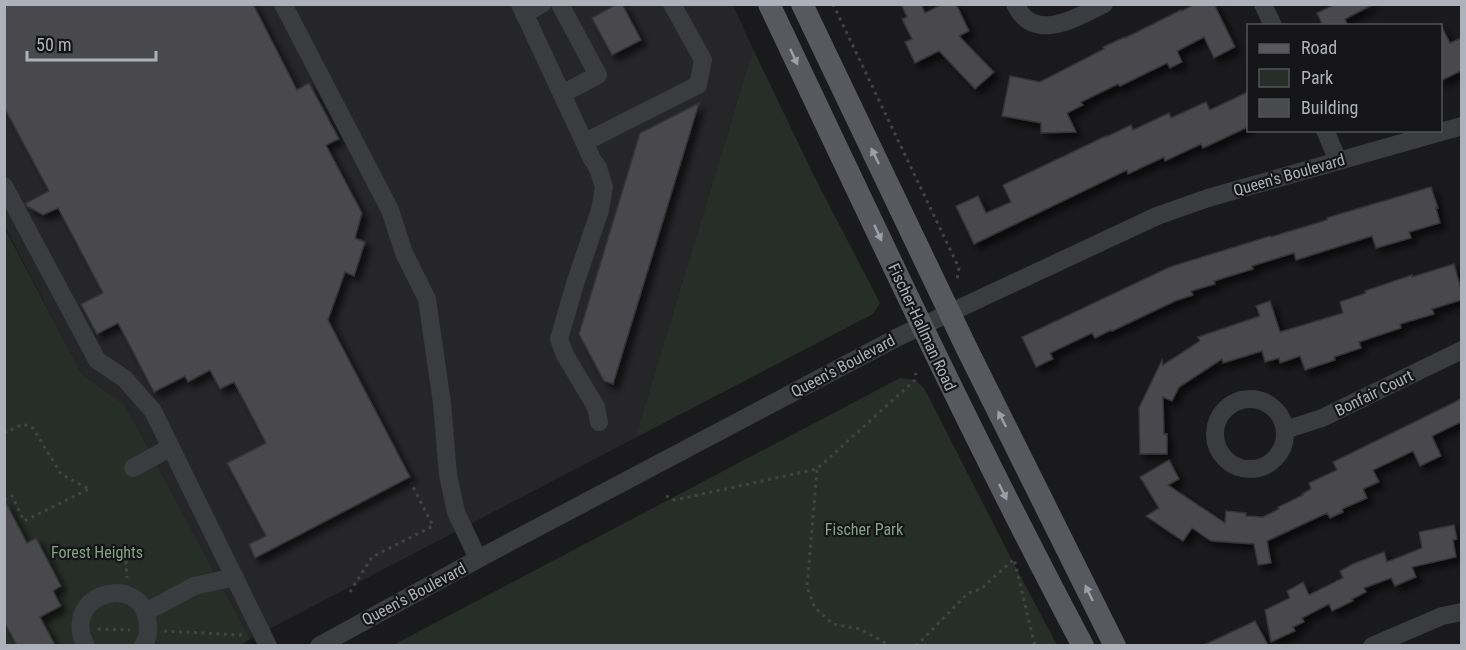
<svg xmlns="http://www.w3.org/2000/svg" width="1466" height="650" font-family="'Roboto Condensed',sans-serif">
<defs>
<filter id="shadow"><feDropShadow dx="5.5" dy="5.5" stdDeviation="3" flood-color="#0009"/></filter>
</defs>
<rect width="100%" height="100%" fill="#1a1a1c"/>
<polygon fill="#262629" points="4,5 733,5 753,49 635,438 250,639 125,405 82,374 5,227"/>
<g fill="#262e27">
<polygon points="753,49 816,180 880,303 873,314 635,438"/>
<polygon points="4,227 82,374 125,405 250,639 239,646 5,645"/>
<polygon points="900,378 915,380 924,388 1014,564 1057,645 393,645"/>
</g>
<g fill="#494a4e" stroke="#343437" stroke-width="1.5" filter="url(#shadow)">
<polygon points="4,4 253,4 297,90 309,83 339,139 326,145 362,213 355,238 365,242 354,276 345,272 328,320 410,477 255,558 249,544 266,536 227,463 266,443 234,382 220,389 210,370 188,382 185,376 154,392 118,323 97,334 81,304 103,293 58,208 43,215 27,206 26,203 49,191 4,107"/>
<polygon points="617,4 622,4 641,40 612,55 592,18"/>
<polygon points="901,4 921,4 925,13 943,4 956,4 969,31 959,36 994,72 975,89 939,51 915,63 905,42 912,39 902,19 907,17"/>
<polygon points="1195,4 1214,4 1235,47 1214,58 1204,37 1177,51 1182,62 1170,68 1167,63 1120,86 1118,84 1081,102 1083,105 1067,113 1076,132 1041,133 1041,123 1002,116 1010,76 1040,82 1104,49 1103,47 1125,37 1125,38 1181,10 1182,11"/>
<polygon points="1336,4 1374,4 1345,19 1348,26 1323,26 1317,13"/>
<polygon points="1440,23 1450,43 1461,38 1461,71 1440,81"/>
<polygon points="1248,92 1248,127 1203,148 1201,144 1165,161 1164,157 1128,174 1127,170 974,244 956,206 978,196 986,213 1011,202 1003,185 1106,136 1106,137 1131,125 1133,130 1169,113 1171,118 1206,102 1210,110"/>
<polygon points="699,103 613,384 604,381 579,334 640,133"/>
<polygon points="1431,187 1438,208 1436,208 1440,223 1409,232 1411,238 1376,248 1372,236 1296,260 1294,253 1252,266 1253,269 1214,281 1215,284 1191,291 1193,295 1175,301 1112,331 1111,330 1095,338 1092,333 1050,353 1053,359 1036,367 1022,337 1170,267 1270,236 1271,237 1327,220 1327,218 1343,213"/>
<polygon points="1454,264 1461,289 1461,300 1432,309 1434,314 1400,324 1401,328 1359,342 1361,348 1334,357 1335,360 1305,370 1300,356 1280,363 1279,358 1265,362 1262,351 1223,363 1222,359 1179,387 1172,401 1163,397 1164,434 1167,434 1167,454 1140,454 1139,408 1162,360 1163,365 1200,341 1198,337 1260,316 1256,306 1270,301 1280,332 1343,313 1340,302 1366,293 1365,291 1412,275 1412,277"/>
<polygon points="1461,399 1461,422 1432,436 1441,456 1420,466 1413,451 1373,470 1379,482 1363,489 1367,498 1342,509 1343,512 1330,518 1327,513 1267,541 1271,563 1258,565 1254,544 1211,541 1192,528 1183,541 1146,516 1159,508 1140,477 1169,460 1179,479 1168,485 1225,523 1226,511 1246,513 1246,516 1263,517 1279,509 1278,507 1303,495 1302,494 1311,489 1309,483 1337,470 1333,462"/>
<polygon points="4,499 27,543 36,538 61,586 53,591 61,606 40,617 55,645 17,645 4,622"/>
<polygon points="1454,525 1457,539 1453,540 1456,557 1412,567 1416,577 1395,586 1391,578 1364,588 1366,592 1352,599 1353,601 1332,611 1329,604 1302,618 1304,622 1293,627 1295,631 1271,642 1265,610 1290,598 1287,591 1303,582 1309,595 1343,578 1340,571 1353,564 1384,552 1387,562 1422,548 1419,532"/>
<polygon points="1255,621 1268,645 1204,645"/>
</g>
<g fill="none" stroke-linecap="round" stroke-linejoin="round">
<g stroke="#414347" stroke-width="3" stroke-dasharray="3 4.5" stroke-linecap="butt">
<polyline points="833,4 959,268 957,280"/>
<polyline points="4,433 23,424 33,428 61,474 89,489"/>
<polyline points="817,470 807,587 815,608 833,624 860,629 891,646"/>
<polyline points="666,496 675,500 817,469 915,380 916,373"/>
<polyline points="4,500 12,496 24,521 89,489"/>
<polyline points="126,561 127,578"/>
<polyline points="350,592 372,557 433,526 411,483"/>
<polyline points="98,629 130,630"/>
<polyline points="164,631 241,635 243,637"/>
<polyline points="916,646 968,593 981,589 1014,559 1035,646"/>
</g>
<g stroke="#3b3c40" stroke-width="18">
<polyline points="283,4 390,210 404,253 427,299 442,403 448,475 456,512 478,559"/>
<polyline points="520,4 592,159 598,168 604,187 600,210 575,284 559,339 565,355 596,407 599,422"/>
<polyline points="560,4 598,75 562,94"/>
<path d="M1015,4C1034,44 1076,18 1104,4"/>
<polyline points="1263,4 1273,26"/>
<polyline points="524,14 542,4"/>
<polyline points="1325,130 1338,161"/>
<polyline points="585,142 698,85 703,60 672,4"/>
<polyline points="4,186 97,360 125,379 153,411 268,646"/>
<circle cx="1250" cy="434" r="35"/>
<polyline points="1285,430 1322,418 1462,350"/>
<polyline points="133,468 171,447"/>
<polyline points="146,612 194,586 235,577"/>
<path d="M86,646C59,594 139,572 147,619C149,629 149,636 143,646"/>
<polyline points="319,646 478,559 898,337 1157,216 1208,198 1462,126"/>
<polyline points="1372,646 1442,616 1462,612"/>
</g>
<g stroke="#57595f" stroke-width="22">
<path d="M769,4C871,219 971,435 1083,646"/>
<polyline points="802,4 966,347 1115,646"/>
</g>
</g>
<defs><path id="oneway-solid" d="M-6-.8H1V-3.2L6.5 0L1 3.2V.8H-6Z" transform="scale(1.5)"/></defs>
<g fill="#9ca0a8">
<use href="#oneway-solid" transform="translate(794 57) rotate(65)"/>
<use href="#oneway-solid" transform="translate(875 156) rotate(-116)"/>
<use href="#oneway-solid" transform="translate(878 233) rotate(65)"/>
<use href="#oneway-solid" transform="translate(1002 419) rotate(-117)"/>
<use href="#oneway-solid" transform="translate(1003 492) rotate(64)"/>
<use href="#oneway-solid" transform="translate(1089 593) rotate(-116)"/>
</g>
<g text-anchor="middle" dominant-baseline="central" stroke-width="4.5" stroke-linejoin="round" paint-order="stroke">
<g font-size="16" fill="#adb2ba" stroke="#151517">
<text transform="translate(1289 175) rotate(-16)">Queen's Boulevard</text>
<text transform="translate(922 327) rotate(65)">Fischer-Hallman Road</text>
<text transform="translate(843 366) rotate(-28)">Queen's Boulevard</text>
<text transform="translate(1374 393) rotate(-26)">Bonfair Court</text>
<text transform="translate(414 594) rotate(-28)">Queen's Boulevard</text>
</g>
<g font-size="16" fill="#86a386" stroke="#151517">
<text x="864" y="529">Fischer Park</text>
<text x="97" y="552">Forest Heights</text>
</g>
</g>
<rect width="1466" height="650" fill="none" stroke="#adb2ba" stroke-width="12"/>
<rect x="1247" y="24" width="195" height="108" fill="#151517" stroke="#525458" stroke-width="1.5"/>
<rect x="1259" y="44" width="30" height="9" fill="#57595f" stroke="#525458" stroke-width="1.5"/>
<text x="1301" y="54" font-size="18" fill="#adb2ba">Road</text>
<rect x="1259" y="69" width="30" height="18" fill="#262e27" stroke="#525458" stroke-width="1.5"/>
<text x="1301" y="84" font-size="18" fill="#adb2ba">Park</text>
<rect x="1259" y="99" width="30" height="18" fill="#494a4e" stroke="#525458" stroke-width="1.5"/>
<text x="1301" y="114" font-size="18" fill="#adb2ba">Building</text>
<path d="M27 51v9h129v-9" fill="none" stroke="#adb2ba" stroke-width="3"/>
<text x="36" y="51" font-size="18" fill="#adb2ba" stroke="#151517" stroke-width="4.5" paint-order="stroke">50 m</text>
</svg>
